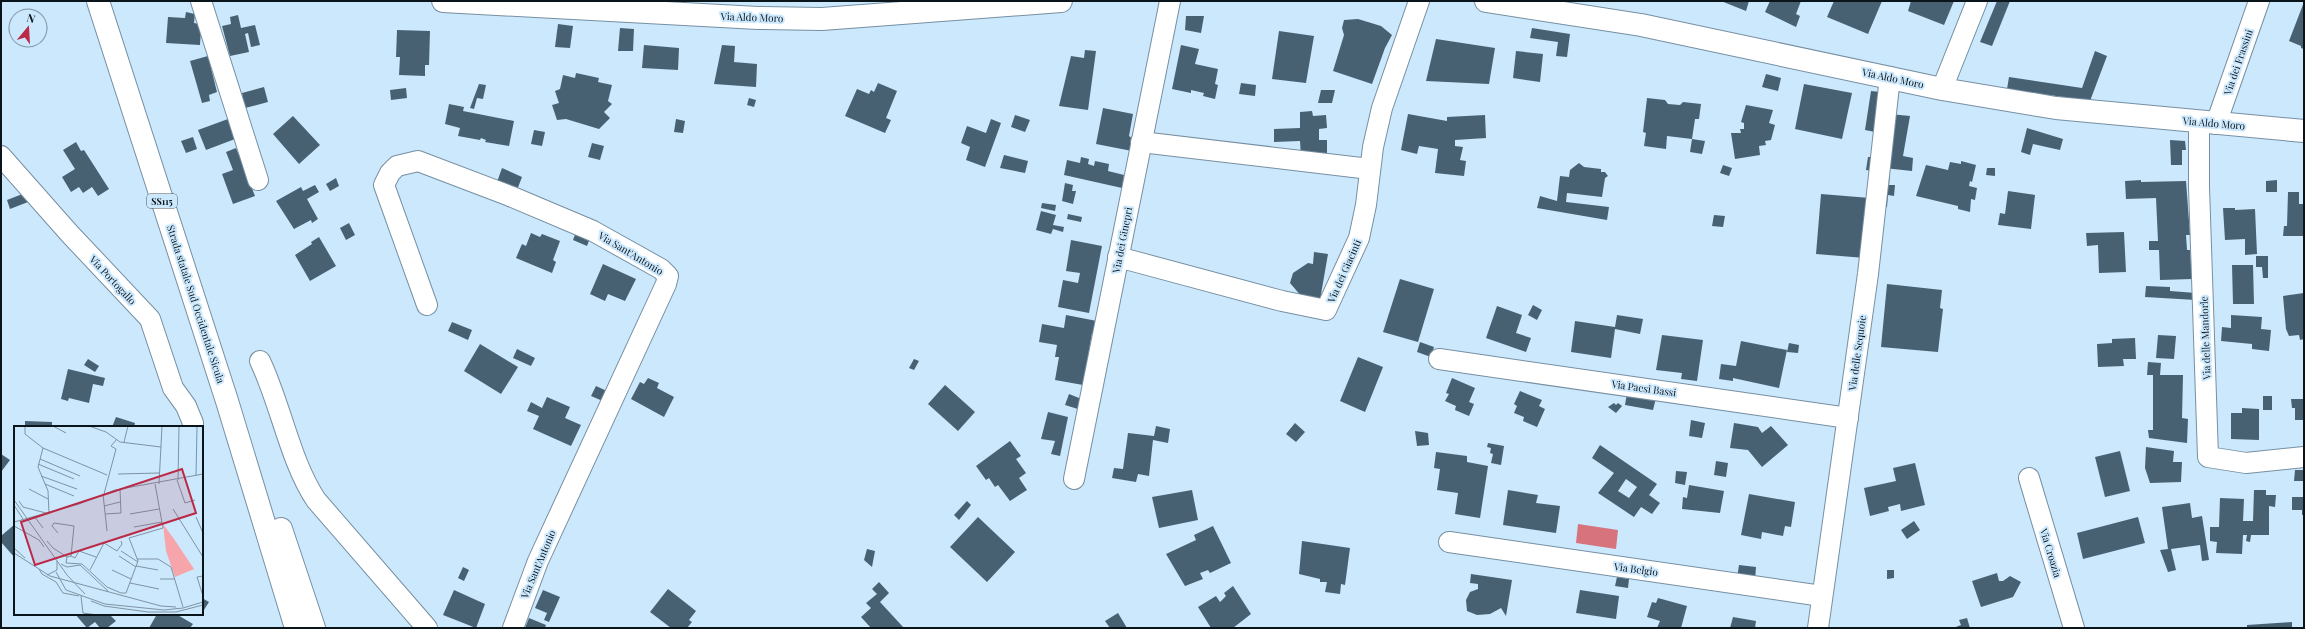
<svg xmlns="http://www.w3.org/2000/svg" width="2305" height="629" font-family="'Playfair Display',serif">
<rect width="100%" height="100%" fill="#cce8fd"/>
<polygon fill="#d6737c" points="1578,524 1618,530 1616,549 1576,543"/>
<g fill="#486172" fill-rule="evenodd">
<polygon points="1721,1 1749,1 1746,11"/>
<polygon points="1770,1 1801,1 1796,14 1800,16 1796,27 1765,12"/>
<polygon points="1834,1 1882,1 1868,34 1827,17"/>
<polygon points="1911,1 1954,1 1944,25 1908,11"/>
<polygon points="1997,1 2010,1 1992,46 1980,42"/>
<polygon points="2304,2 2304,49 2301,48 2301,46 2289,41"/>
<polygon points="186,12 195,14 194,23 199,24 201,29 200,45 166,43 168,17 185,18"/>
<polygon points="238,15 241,28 255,25 260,45 251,47 248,33 245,34 249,52 230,56 222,26 231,24 230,17"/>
<polygon points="1186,16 1204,16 1201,33 1185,30"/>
<polygon points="1358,19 1381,26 1392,35 1385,48 1372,84 1333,71 1344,35 1342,28 1344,20"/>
<polygon points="558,24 573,26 570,48 555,47"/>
<polygon points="620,28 634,29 633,51 618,51"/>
<polygon points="1532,28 1570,34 1567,57 1556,56 1558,42 1530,38"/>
<polygon points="397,30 430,31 429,65 425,65 425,76 399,75 400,57 396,57"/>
<polygon points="1279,31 1314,36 1306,83 1272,79"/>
<polygon points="1436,39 1495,48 1489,84 1426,81"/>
<polygon points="644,45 679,48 678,70 642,68"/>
<polygon points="722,45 735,46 734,62 757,64 756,87 714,84"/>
<polygon points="1181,45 1199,49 1195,64 1218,69 1215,84 1218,85 1215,99 1203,96 1204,93 1191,90 1191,93 1172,89"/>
<polygon points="1085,50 1096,51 1088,110 1059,106 1071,56 1084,58"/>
<polygon points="1516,51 1543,54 1540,82 1513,78"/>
<polygon points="2095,51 2107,56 2090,101 2007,89 2009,77 2082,88"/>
<polygon points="208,56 217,92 209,95 210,101 202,103 190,61"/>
<polygon points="576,73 599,78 598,82 612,85 608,101 612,104 604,112 610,118 599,129 566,119 557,120 552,105 559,103 555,91 560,89 563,75 575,78"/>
<polygon points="1766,74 1781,78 1778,91 1762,87"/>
<polygon points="878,83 897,91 886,118 891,120 885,133 845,116 857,89 869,94 871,90 874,92"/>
<polygon points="1241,83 1256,85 1255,96 1239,94"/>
<polygon points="479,84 486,85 483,99 477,98 474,109 470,108"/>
<polygon points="1804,84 1852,93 1842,139 1795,129"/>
<polygon points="264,87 268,102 245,108 242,93"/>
<polygon points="406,88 407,98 391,100 390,90"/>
<polygon points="1321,90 1335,90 1332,103 1318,103"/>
<polygon points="1871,91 1881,92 1875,132 1865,130"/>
<polygon points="749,98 756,100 754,107 747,105"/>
<polygon points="1647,98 1665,100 1668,104 1680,105 1683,102 1701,104 1699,119 1695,119 1692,139 1705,141 1702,154 1690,152 1692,139 1667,136 1666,149 1644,146 1646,133 1643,132"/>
<polygon points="449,104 464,107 463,111 514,121 509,146 485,142 486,140 481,138 480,140 458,136 460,128 445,124"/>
<polygon points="1746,105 1773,110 1769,123 1775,125 1771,140 1765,141 1766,145 1759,146 1760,155 1735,159 1731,133 1741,133 1740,129 1744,129 1744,123 1741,122"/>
<polygon points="1103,108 1133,114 1129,136 1134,140 1132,151 1096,144"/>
<polygon points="1312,111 1313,116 1326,115 1327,128 1319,129 1319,140 1327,140 1327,154 1313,154 1301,158 1300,141 1274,142 1274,129 1300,128 1300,112"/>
<polygon points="1408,114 1447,121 1447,117 1485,115 1486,138 1455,140 1455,146 1463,147 1460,160 1466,161 1464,176 1435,173 1438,149 1419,146 1417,154 1401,150"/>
<polygon points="1890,114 1910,116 1903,156 1913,158 1912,171 1884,168"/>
<polygon points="1015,115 1030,120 1025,132 1011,127"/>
<polygon points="293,116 320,145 299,164 273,134"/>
<polygon points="228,119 235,139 206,150 198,130"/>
<polygon points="676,119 685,121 683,133 674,132"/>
<polygon points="991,119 1001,123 985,167 966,160 970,147 961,143 967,126 986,133"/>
<polygon points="2027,128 2063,139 2060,150 2033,144 2030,155 2021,152"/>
<polygon points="534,130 545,132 542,146 531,144"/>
<polygon points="193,137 197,149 186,153 181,141"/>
<polygon points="2170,140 2185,141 2186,150 2182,150 2182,165 2171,165"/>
<polygon points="76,142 81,151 84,150 109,189 98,196 92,187 83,193 79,187 71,192 62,177 75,169 63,150"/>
<polygon points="592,143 604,146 600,160 588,157"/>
<polygon points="236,148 255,196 233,204 222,174 233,170 226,152"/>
<polygon points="1004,155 1028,161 1025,173 1000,168"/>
<polygon points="1081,157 1089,159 1088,164 1094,166 1095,161 1109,164 1108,171 1124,175 1122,188 1064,175 1067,160 1080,163"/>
<polygon points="1868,157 1874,157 1872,171 1866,170"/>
<polygon points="1961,161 1976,165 1972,182 1970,181 1969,186 1977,188 1975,200 1971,199 1970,212 1958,209 1958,206 1916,196 1926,165 1948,170 1950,162 1961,164"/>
<polygon points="1579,163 1584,167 1601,169 1601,172 1605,172 1608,176 1605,178 1602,197 1567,193 1566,202 1609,207 1607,220 1537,208 1540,196 1557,201 1560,176 1569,177 1570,170"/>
<polygon points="1723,165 1732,168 1729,176 1720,173"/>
<polygon points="502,168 522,177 517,190 497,182"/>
<polygon points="1987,168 1995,168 1995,176 1986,175"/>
<polygon points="1884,173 1890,174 1889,185 1895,185 1894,196 1888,195 1887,207 1881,207"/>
<polygon points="336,178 339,186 330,191 326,184"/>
<polygon points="2141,180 2141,182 2186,181 2190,235 2186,235 2187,250 2190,250 2192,279 2160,280 2159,250 2149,250 2149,241 2158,241 2156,198 2126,199 2125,181"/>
<polygon points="2277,180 2277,192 2266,192 2266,181"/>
<polygon points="1065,183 1073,185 1072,191 1076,191 1073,204 1062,201"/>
<polygon points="315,185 319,192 307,199 318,219 312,223 311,220 294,229 276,201 301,187 303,191"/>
<polygon points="2008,191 2035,195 2031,229 1998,225 2000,213 2005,214"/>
<polygon points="2288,192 2299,192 2299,204 2304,204 2304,236 2283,236 2284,226 2287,226"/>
<polygon points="25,193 28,202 10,209 7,200"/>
<polygon points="1821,194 1870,198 1865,258 1816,254"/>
<polygon points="1042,203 1056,205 1055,211 1041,208"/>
<polygon points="2223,208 2235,208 2235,210 2255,209 2257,254 2245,255 2245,239 2225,240"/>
<polygon points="1041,211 1056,215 1053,225 1064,227 1063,232 1053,229 1051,234 1036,230"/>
<polygon points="1068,214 1082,217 1081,222 1067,219"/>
<polygon points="1714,215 1725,216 1723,227 1712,226"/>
<polygon points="349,223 355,235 346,240 340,228"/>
<polygon points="576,232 590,238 587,246 573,240"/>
<polygon points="2124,232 2126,272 2099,273 2098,245 2087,246 2086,233"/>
<polygon points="531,233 540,237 542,234 560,241 553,260 556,262 552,273 516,258 522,244 526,246"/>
<polygon points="319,237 336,266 310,281 295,255 312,244 311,242"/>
<polygon points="1071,240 1102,246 1089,313 1058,307 1063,280 1078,283 1080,273 1066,271"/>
<polygon points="1314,252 1328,254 1320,300 1302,297 1290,283 1293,273 1308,263 1313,264"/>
<polygon points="2256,256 2268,256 2268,278 2263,278 2262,267 2256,267"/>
<polygon points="603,264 636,279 625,301 608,294 605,301 590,294"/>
<polygon points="2232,265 2253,265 2254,304 2233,304"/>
<polygon points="1400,279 1434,289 1418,342 1383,332"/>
<polygon points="1887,284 1942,290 1940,308 1943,309 1938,352 1881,347"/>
<polygon points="2146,286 2170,287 2170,291 2196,293 2196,300 2145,297"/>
<polygon points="2304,293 2304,339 2300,340 2299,335 2289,336 2286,329 2283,296"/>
<polygon points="1533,305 1542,310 1537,320 1528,315"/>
<polygon points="1497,306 1522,315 1516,333 1531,338 1526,352 1486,338"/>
<polygon points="1066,315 1102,322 1100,334 1092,333 1083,385 1055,380 1059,357 1055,357 1057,345 1039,342 1042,324 1064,328"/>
<polygon points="1617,315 1643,319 1640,334 1615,329 1611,358 1571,352 1575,321 1615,327"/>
<polygon points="2231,315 2262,317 2261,329 2271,330 2269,351 2252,349 2252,344 2221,341 2222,327 2231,328"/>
<polygon points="452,322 472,330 468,340 448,331"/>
<polygon points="1662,335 1703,340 1697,381 1681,379 1682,373 1656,370"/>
<polygon points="2158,335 2176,336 2174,359 2156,358"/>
<polygon points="2135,338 2136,359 2123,359 2124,366 2098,367 2097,344 2112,343 2112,339"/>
<polygon points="1741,341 1787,350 1779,388 1733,378 1733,381 1719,379 1721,364 1736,366"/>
<polygon points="1420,342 1434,347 1431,357 1417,352"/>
<polygon points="1789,343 1799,345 1798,353 1787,352"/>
<polygon points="480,344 518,367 501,394 464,371"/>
<polygon points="517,349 535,358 531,366 513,358"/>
<polygon points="1358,357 1383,367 1365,412 1340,401"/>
<polygon points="88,359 99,366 95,372 84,365"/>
<polygon points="914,359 919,361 914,370 909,368"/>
<polygon points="2148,362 2161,363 2160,375 2183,375 2182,418 2188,419 2187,443 2149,438 2148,430 2153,430 2153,375 2147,375"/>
<polygon points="68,369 105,378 103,386 93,384 89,403 69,398 68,401 61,399"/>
<polygon points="648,378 659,383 657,388 674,397 664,417 631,399 640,382 644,384"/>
<polygon points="1452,378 1475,388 1469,402 1474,404 1469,416 1455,410 1456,406 1445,401 1449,394 1446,393"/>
<polygon points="945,385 975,412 958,431 928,404"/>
<polygon points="596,386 609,392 605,402 591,396"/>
<polygon points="1520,391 1542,400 1539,406 1545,409 1537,427 1523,421 1524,417 1514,413 1517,406 1514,404"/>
<polygon points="1627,393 1656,398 1653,410 1625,405"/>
<polygon points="1069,394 1084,400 1081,410 1065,405"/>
<rect x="2263" y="396" width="9" height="14"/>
<polygon points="547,397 570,407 565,418 581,425 571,446 533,429 539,416 527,411 531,402 542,408"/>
<polygon points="2291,399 2304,399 2304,420 2295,420 2295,408 2292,408"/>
<polygon points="1614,403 1616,405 1618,403 1622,406 1616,413 1608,407"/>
<polygon points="2242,408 2259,409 2259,440 2231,439 2231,413 2242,413"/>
<polygon points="1048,412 1068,417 1060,456 1051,454 1055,441 1041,439"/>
<polygon points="116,417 135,423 134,427 112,427"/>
<polygon points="1691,420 1705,423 1702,438 1689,436"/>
<polygon points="25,421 52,422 52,427 25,427"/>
<polygon points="1295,423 1305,432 1296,442 1286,434"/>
<polygon points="1734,423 1758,427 1762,433 1771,426 1788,445 1762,467 1748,450 1730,448"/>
<polygon points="1156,426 1170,429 1168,443 1153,440 1149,476 1138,474 1136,482 1112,478 1114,468 1123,469 1128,433 1154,436"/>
<polygon points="1415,431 1428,433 1429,445 1417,446"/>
<polygon points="1010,441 1021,456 1016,459 1026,473 1019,478 1027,490 1010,501 998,485 995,487 989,478 986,480 976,466"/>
<polygon points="1488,443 1504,446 1501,465 1491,463 1493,454 1490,453 1491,448 1487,447"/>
<path d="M1600,445L1657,484L1649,495L1660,503L1652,514L1641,507L1634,517L1598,493L1614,473L1592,458ZM1626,479L1637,487L1629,498L1618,491Z"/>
<polygon points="2146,447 2174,451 2173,462 2182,462 2181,482 2150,483 2145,468"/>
<polygon points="2120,451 2130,491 2105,497 2095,457"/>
<polygon points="1436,452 1467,456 1467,462 1488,466 1480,518 1455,514 1458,493 1437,490 1440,469 1434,468"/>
<polygon points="1,454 10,460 1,472"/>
<polygon points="1716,461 1728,463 1726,477 1714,475"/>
<polygon points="1915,463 1925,505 1901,511 1900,504 1888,507 1889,511 1870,516 1864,488 1896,481 1893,468"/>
<polygon points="2295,470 2304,470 2304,481 2294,481"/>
<polygon points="1676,471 1687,472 1685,485 1675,483"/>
<polygon points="1689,485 1724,491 1720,513 1682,509 1683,497 1687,498"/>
<polygon points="1192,490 1198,520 1159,528 1152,497"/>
<polygon points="1508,490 1538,495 1536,503 1560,506 1556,533 1503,525"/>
<polygon points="2254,490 2266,490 2266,495 2276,495 2275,507 2269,506 2269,535 2251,535 2250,542 2246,541 2247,535 2243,535 2242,554 2216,553 2217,542 2210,541 2210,527 2219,527 2220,498 2244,499 2243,521 2253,521"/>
<polygon points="1749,494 1795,502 1791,527 1785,526 1783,536 1762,532 1761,539 1741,535"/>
<polygon points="2292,497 2304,497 2304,515 2302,515 2302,510 2292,510"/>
<polygon points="967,501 971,505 959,520 954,515"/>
<polygon points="2190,503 2192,518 2202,516 2209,560 2202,561 2200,545 2171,549 2176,570 2168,572 2160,550 2168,549 2162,507"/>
<polygon points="978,517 1015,552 987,582 950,547"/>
<polygon points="2138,517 2145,543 2083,559 2077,533"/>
<polygon points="1914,521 1920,530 1907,539 1901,530"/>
<polygon points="15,524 15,558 1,542 1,536"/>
<polygon points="1213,526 1231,563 1210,573 1208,570 1200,573 1203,579 1185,586 1166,554 1196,540 1194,535"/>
<polygon points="1302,541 1350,548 1345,585 1341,584 1340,594 1325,592 1327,582 1320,582 1320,579 1299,574"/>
<polygon points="867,549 875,551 872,567 864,560"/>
<polygon points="1739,565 1756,567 1755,580 1737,578"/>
<polygon points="463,567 469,570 464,581 458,578"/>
<polygon points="1887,570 1894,570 1894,578 1887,579"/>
<polygon points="1997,573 1999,581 2003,581 2010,576 2021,582 2013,597 1981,607 1972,581"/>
<polygon points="1471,574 1512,580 1506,616 1501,608 1490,614 1477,615 1467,611 1466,600 1470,592 1478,589 1478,584 1470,583"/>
<polygon points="1617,577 1629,579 1628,588 1615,586"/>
<polygon points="879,582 889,593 880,602 904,628 871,628 861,617 871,608 866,603 877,594 872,589"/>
<polygon points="1233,586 1251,614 1233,628 1211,628 1198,607 1216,596 1220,602 1226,596 1224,593"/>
<polygon points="668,589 696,611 689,620 692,622 687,628 671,628 650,612"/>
<polygon points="454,590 485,604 476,628 443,615"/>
<polygon points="543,590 560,597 549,622 544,620 547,613 535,608"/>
<polygon points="1580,590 1619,596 1616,619 1576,613"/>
<polygon points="202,598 209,602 202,613"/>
<polygon points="1658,598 1687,606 1681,628 1657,628 1660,621 1647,617 1652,602 1656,603"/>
<polygon points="1118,613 1127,628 1110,628 1105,621"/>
<polygon points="75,614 109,614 116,621 107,628 100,628 95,622 87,628"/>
<polygon points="157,614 176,614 193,624 190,628 149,628"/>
<polygon points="1733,617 1756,621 1755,628 1730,628"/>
<polygon points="529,618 546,625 545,628 525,628"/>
<polygon points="1967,618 1970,628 1953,628 1961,625 1959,620"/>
<polygon points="2292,622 2292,628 2247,628 2247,625"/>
</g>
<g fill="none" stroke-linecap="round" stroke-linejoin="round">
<g stroke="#768fa2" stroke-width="22">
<g id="minor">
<polyline points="201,1 258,180"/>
<polyline points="1942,89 1977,1"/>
<polyline points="2199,122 2199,187 2208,457 2246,463 2304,457"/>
<polyline points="2216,124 2259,1"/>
<polyline points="1141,142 1370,169"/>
<polyline points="1,156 69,233 150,319 173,388 186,406 193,423"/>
<polyline points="1118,257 1282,301 1326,310 1359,238 1366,205 1373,147 1382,108 1419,1"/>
<polyline points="427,305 384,185 390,173 397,166 418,161 510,196 593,231 661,269 668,276 666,284 538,561 513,628"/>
<polyline points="1439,359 1848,418"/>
<path d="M260,361C281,405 290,461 316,500L427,628"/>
<polyline points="2029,478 2074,628"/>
<polyline points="1074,479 1170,1"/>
<polyline points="1449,542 1822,596"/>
<polyline points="1818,628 1868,274 1890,77"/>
</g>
</g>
<g stroke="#768fa2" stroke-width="24">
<g id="tertiary">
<polyline points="443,1 758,18 822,19 1061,1"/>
<polyline points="1486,1 1641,25 1942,89 2056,108 2304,131"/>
</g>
</g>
<g stroke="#768fa2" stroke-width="24">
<g id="primary">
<polyline points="98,1 227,401 296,628"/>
<polyline points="281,529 314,628"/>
</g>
</g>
<use href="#minor" stroke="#fff" stroke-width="20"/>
<use href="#tertiary" stroke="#fff" stroke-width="22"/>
<use href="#primary" stroke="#fff" stroke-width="22"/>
</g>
<g text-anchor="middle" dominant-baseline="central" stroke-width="4" stroke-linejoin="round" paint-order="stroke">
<rect fill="#cce8fd" stroke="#44545f" stroke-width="1" x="147" y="194" width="30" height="14" rx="3"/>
<g font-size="9" font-weight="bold" fill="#0a141b">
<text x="162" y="201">SS115</text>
</g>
<g font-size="10" fill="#0a141b" stroke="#cce8fd">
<text transform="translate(752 17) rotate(2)">Via Aldo Moro</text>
<text transform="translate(2238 62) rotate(-71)">Via dei Frassini</text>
<text transform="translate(1893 78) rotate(12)">Via Aldo Moro</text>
<text transform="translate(2214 123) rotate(5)">Via Aldo Moro</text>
<text transform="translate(1122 240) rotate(-79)">Via dei Ginepri</text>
<text transform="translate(631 253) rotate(31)">Via Sant'Antonio</text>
<text transform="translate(1344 271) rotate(-66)">Via dei Giacinti</text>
<text transform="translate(113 280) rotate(47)">Via Portogallo</text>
<text transform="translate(196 304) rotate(72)">Strada statale Sud Occidentale Sicula</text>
<text transform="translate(2205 338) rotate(-92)">Via delle Mandorle</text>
<text transform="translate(1857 353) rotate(-82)">Via delle Sequoie</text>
<text transform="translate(1644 388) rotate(8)">Via Paesi Bassi</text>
<text transform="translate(2051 553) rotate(73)">Via Croazia</text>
<text transform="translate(538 564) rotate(-67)">Via Sant'Antonio</text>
<text transform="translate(1636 569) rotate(8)">Via Belgio</text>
</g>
</g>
<g transform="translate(14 426)">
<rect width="189" height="189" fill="#cce8fd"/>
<path d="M149,98L160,113L180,143L161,151L152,125Z" fill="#f6a5aa"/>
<path fill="none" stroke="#7e93a3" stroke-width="1" d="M11,0V8L29,22L93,49M39,0L52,7M75,0L92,6L106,16L147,21M110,16L114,0M29,22L24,41L34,65L35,87M26,33L66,50M24,38L60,53M104,48L145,47M27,50L63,63M182,50L183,1M163,54L171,77L181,74M164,54L165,1M31,58L60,70M145,58L148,0M15,63L34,73M89,68L93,105M90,68L102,23L97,20L103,13M0,74L53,149L71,168M5,75L9,81L32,87M0,79L9,93M90,80L106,76M159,83L189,131M91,88L107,87L106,63M116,88L145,83M20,90L29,102M182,91L189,107M0,96L65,78L101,64L189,48M0,100L25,114L30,121M120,101L148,96M44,107L38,100L40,97L60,100L57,130L53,131L52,137L68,138L93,161L107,167M33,115L39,122L53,131M0,122L11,132M107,125L124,136M0,127L36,150L147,180L162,181M57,130L61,132L65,125L82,131M105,130L122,141M123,133H144L157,141L169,181M47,138L53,141L66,139L94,165M122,140L144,144M25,143L28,148L42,156L49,167L65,170M76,144L90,117L103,125L108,118L107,115M98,144L117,153M42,146L52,164L91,178L150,184L169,182L189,176M33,149L43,144V135M189,150L183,151L189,170M146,153H161M116,157L145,163M107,167H112L124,135L115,112L149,102L141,58M67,170L69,187L84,189M77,175L90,180L134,186H162L189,179"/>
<path fill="#bb2946" fill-opacity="0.15" stroke="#bb2946" stroke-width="2" d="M168,43L182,87L21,139L7,96Z"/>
<rect width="189" height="189" fill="none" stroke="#0a141b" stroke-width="2"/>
</g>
<rect width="2305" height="629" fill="none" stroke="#0a141b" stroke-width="4"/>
<g transform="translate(28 28) rotate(18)"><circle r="19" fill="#cce8fd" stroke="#7e93a3"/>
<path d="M0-3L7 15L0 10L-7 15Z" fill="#bb2946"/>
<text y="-6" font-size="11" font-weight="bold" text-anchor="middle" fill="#0a141b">N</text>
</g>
</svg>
